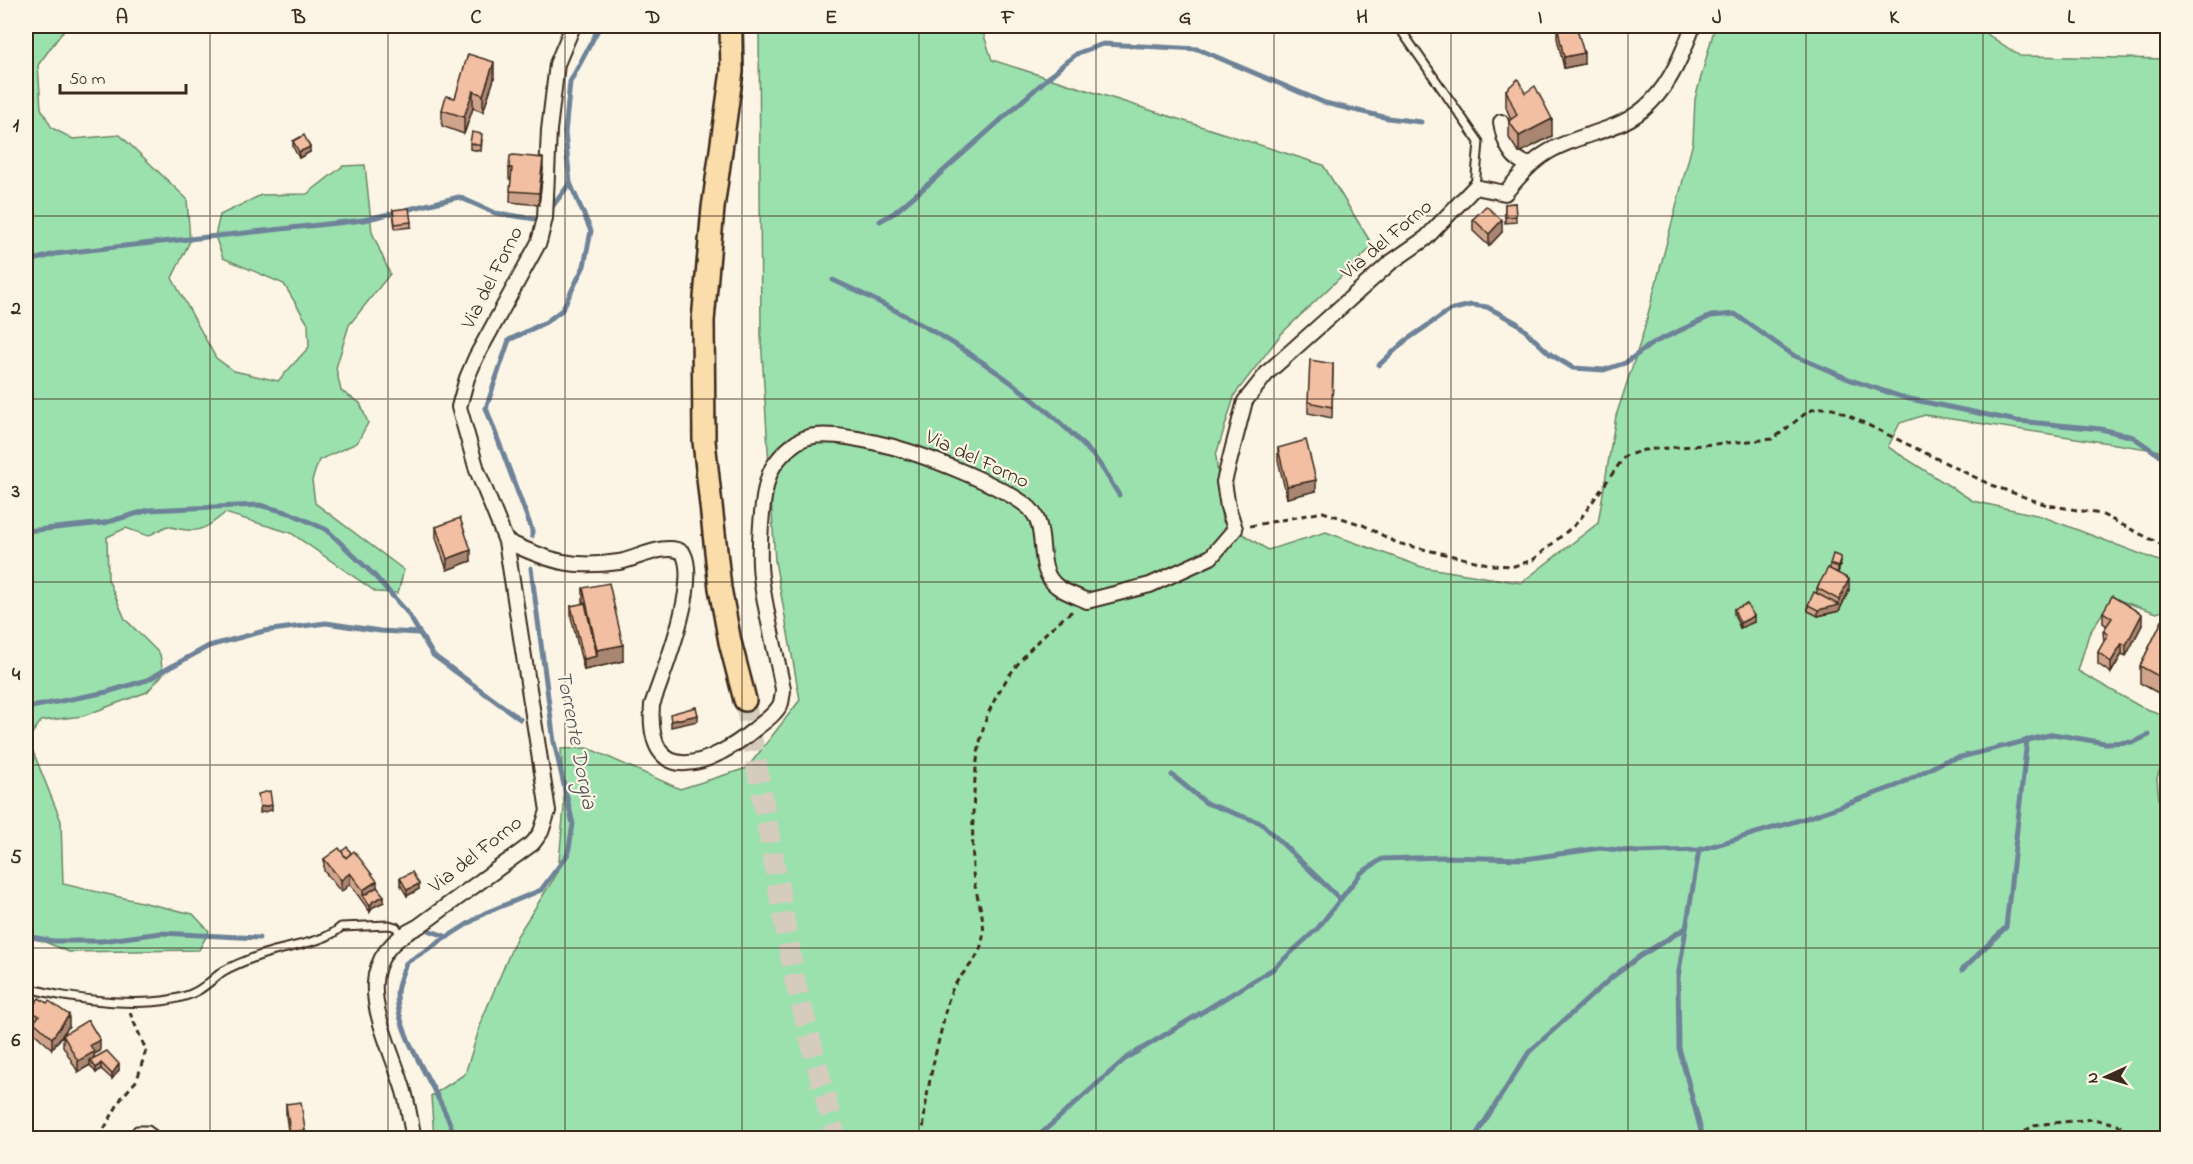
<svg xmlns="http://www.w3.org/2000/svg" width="2193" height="1164" font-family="'Indie Flower',sans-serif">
<rect width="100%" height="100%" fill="#fcf5e5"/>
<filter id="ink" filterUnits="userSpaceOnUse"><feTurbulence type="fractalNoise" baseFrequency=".0167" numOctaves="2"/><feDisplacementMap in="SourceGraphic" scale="12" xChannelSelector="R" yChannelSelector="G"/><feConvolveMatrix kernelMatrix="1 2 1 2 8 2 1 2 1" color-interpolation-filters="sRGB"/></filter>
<g filter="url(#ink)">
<g fill="#9be1ae" stroke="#6b8666" stroke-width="1.5">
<path d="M26,26H67L38,65L41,108L52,128L73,139L120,135L187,199L190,241L172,278L216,358L234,371L278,381L309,347L308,324L284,284L223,258L215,236L220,215L261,195L307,194L343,166L365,165L372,232L390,274L349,325L336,368L341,391L360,403L368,423L357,443L319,460L312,480L315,503L404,570L398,593L376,592L291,533L225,513C203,532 196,534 167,526L148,536L126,528L107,537L108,579L125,619L160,654L163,674L147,692L83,716L41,721L28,739L61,821L63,884L193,914L209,931L199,950L69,952L26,934Z"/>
<polygon points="759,26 981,26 992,60 1323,165 1373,246 1282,333 1235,394 1216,455 1222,521 1268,550 1326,532 1422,567 1521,583 1598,523 1616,416 1642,337 1693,142 1695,99 1715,26 1975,26 2020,56 2167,59 2167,452 1925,415 1900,423 1888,447 1973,501 2041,516 2167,564 2167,609 2157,613 2112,598 2089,634 2078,671 2141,707 2167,716 2167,748 2157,778 2159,800 2168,809 2167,1138 434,1138 431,1096 465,1074 483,1017 517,936 558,872 564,807 561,749 588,748 680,789 747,768 800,700 775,561 761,337"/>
</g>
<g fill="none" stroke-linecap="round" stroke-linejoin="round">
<g stroke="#6e8398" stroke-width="5">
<polyline points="552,207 570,183"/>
<polyline points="880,221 894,213 932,181 1066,62 1078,53 1103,44 1198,49 1325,103 1388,118 1421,122"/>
<polyline points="26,262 55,254 124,246 364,220 459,197 495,213 536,219"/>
<path d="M833,280C927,323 1019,377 1091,453C1102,465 1110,481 1119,495"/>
<polyline points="1379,365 1405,341 1450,310 1471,305 1487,307 1517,323 1550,354 1573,368 1604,370 1625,363 1653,343 1711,316 1735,314 1793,355 1851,380 1905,398 2017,421 2101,429 2133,437 2168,461"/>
<polyline points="26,531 104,523 149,510 259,505 290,513 327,530 373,574 407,612 433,655 520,719"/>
<polyline points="532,536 532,530 486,408 509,340 546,322 562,310 584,266 591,231 570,183 565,133 570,82 600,26"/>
<polyline points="26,708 107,692 147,680 209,646 264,631 326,623 380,631 419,633"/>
<polyline points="1172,775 1206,803 1261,823 1340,899"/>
<polyline points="1699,850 1678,977 1679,1048 1703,1138"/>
<polyline points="428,930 448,937"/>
<polyline points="26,936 53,941 101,941 161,933 259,938"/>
<polyline points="1962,970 2006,927 2027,740"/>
<path d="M455,1138C442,1092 397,1040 397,994C397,984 403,972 406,963L485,913L541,890L568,854L573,824L554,742L531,568"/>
<polyline points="1036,1138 1125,1059 1273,969 1318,928 1361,873 1382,859 1445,857 1525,859 1600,848 1638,852 1699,850 1813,816 1896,786 1945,761 2053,734 2105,743 2134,742 2149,735"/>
<polyline points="1474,1138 1529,1052 1611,978 1640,956 1686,928"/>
</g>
<polyline stroke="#d5ccbd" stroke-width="21" stroke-dasharray="21 10" stroke-linecap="butt" points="745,700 795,981 836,1138"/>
<g stroke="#3b2a1e" stroke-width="11">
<g id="service">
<polyline points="1398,26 1479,142 1475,187"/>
<path d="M26,987C66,1000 159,1012 197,991C206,986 214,978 222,972C235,964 250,959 264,954C287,946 325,943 341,927L389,925L396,927L401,935"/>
<polyline points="26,1003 41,1006"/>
<polyline points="131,1138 137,1130 148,1130 159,1138"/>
</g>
</g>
<g stroke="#3b2a1e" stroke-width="18">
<g id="minor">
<path d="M1501,122C1504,141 1510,160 1530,165"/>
<path d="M506,541C549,561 572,569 619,562C637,559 667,541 683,553C700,583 663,673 652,705C646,792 712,765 755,729C764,722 777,713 781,703C782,698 783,693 783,689C776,652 766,615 761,577C758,553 761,496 770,473C775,460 794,440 809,437C829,432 865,440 885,445C920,453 999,484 1027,506C1052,526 1032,569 1058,587C1066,593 1077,596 1087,601L1150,585L1211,557L1235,529L1228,507L1224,482L1245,401L1268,372L1390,263L1426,238L1475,187L1505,193C1518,178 1531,162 1548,152C1581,132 1623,132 1651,102C1672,81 1683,52 1693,26"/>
<path d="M414,1138C410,1121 408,1102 402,1085C383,1025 344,962 419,926L533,843L541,832L548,811L506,541L477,470L459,407L467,378L476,357L539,242L545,218L549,130L557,64L573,26"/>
</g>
</g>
<g stroke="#3b2a1e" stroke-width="26">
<polyline id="trunk" points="731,26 732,71 713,208 703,321 704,441 720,588 730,642 745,700"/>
</g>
<g stroke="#3b2a1e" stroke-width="3" stroke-dasharray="6 4.5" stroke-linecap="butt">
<polyline points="1250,526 1323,512 1363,525 1397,543 1492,565 1514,566 1533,560 1578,522 1625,456 1644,450 1773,439 1806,413 1816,408 1833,408 1991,485 2047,505 2101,514 2168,548"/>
<polyline points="99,1138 122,1097 137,1080 146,1050 130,1013"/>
<path d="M923,1138C924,1100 933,1064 942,1027C945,1015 947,999 953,988C962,971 978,962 982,942C988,918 974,896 973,871C972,828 972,753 988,714C1005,673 1039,635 1074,610"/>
<polyline points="2017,1138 2033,1125 2093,1119 2117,1124 2133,1136 2132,1138"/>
</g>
<use href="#service" stroke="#fcf5e5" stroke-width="7"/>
<use href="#minor" stroke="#fcf5e5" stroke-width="14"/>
<use href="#trunk" stroke="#faddab" stroke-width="21"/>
</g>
<g fill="#d0a48c" stroke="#3b2a1e" stroke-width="1.5">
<polygon points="1557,26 1584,64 1564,68 1557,38"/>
<polygon points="494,79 483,112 473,108 464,134 442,126 442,110 455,98"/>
<polygon points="1506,90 1525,93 1552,136 1519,153 1509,138 1509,121 1511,120 1506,107"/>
<polygon points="482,140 481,151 470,149 470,143"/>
<polygon points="293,141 310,152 299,158 293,147"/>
<polygon points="509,168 543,169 539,205 510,202 511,179 509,179"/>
<polygon points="1515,203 1516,222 1505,223 1505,204"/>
<polygon points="393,210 411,222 411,227 395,229"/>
<polygon points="1473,219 1502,232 1489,246 1473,231"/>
<polygon points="1333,364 1332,418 1308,413 1308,402"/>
<polygon points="1278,448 1316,491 1287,498 1278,460"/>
<polygon points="436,527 471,561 447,570 436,538"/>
<polygon points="1841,562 1838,573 1834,571 1849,590 1839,611 1818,616 1808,611 1808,605 1817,594 1817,588 1830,569 1830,564"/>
<polygon points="583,588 623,661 584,670 571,617 571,606 583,604"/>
<polygon points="1734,609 1754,622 1740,628 1734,614"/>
<polygon points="2103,612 2142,625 2126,656 2122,654 2111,673 2098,664 2098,652 2104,642 2103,631 2107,626 2103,623"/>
<polygon points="2165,615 2160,694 2140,683 2140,666"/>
<polygon points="341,852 377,887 384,902 373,907 370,912 350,884 341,892 324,871 324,859"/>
<polygon points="400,878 419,889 407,896 400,884"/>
<polygon points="30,1010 69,1026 63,1035 100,1051 94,1054 94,1058 119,1070 112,1079 101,1069 96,1073 90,1065 78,1072 63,1046 63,1035 52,1049 34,1033 34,1024 30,1022"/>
<polygon points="286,1104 305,1130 305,1138 289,1138 286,1116"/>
</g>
<g fill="#a98672" stroke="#3b2a1e" stroke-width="1.5">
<polygon points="1584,53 1584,64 1564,68 1564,57"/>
<polygon points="494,62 494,79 483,112 483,95"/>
<polygon points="473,91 473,108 464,134 464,117"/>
<polygon points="1552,119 1552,136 1519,153 1519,136"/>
<polygon points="310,147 310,152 299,158 299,152"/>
<polygon points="543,158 543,169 539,205 539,193"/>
<polygon points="1502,220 1502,232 1489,246 1489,234"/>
<polygon points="1316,480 1316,491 1287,498 1287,486"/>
<polygon points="471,550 471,561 447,570 447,559"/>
<polygon points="1841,557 1841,562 1838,573 1838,567"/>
<polygon points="1849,579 1849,590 1839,611 1818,616 1818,610 1839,605 1839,600"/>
<polygon points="2142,614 2142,625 2126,656 2126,645"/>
<polygon points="1754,616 1754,622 1740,628 1740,623"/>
<polygon points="2122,643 2122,654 2111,673 2111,662"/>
<polygon points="623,645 623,661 584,670 584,659 597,656 597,650"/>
<polygon points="2168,663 2168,680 2160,694 2160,677"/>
<polygon points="698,715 698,721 671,727 671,721"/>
<polygon points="272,805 272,810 260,813 260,807"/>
<polygon points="350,873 350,884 341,892 341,880"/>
<polygon points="377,881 377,893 363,896 363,890"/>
<polygon points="419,884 419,889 407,896 407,890"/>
<polygon points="384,896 384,902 373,907 370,912 370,906 373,901"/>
<polygon points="69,1015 69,1026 52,1049 52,1038"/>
<polygon points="100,1040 100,1051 94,1054 94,1063 90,1060 90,1065 78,1072 78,1061 90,1045"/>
<polygon points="101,1063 101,1069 96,1073 96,1068"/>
<polygon points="119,1064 119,1070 112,1079 112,1074"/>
</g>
<g fill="#f2bfa3" stroke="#3b2a1e" stroke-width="1.5">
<polygon points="1557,26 1576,26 1584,53 1564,57"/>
<polygon points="468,54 494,62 483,95 473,91 464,117 442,110 446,96 455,98"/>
<polygon points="1518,79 1525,93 1535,86 1552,119 1519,136 1509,121 1517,115 1506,90"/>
<polygon points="472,132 482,134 481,146 470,143"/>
<polygon points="304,135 310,147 299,152 293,141"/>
<polygon points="513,155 543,158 539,193 510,191 512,168 509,168 510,156"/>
<polygon points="1515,203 1516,216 1505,217 1505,204"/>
<polygon points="1486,206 1502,220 1489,234 1473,219"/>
<polygon points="409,208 411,222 395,224 393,210"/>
<polygon points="1310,360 1333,364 1332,407 1308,402"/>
<polygon points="1306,440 1316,480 1287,486 1278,448"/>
<polygon points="460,518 471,550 447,559 436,527"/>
<polygon points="1833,554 1841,557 1838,567 1830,564"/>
<polygon points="1828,568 1849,579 1839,600 1817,588"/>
<polygon points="609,583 623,645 597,650 583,588"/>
<polygon points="1814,592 1839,605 1818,610 1808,605"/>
<polygon points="2112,596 2142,614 2126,645 2122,643 2111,662 2098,652 2108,634 2103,631 2112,618 2103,612"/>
<polygon points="585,603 597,656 584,659 571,606"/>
<polygon points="1747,604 1754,616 1740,623 1734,609"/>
<polygon points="2165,615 2168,617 2168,663 2160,677 2140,666"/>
<polygon points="696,707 698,715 671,721 670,714"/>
<polygon points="270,791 272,805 260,807 258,794"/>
<polygon points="347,847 351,853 346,858 341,852"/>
<polygon points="339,848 346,858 354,851 377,881 363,890 350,873 341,880 324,859"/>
<polygon points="412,872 419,884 407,890 400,878"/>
<polygon points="377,887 384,896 373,901 370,906 363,896"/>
<polygon points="39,998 47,1003 49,1001 69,1015 52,1038 34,1022 39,1016 30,1010"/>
<polygon points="88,1020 100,1040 90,1045 94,1052 78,1061 63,1035"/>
<polygon points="107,1051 119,1064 112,1074 101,1063 96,1068 90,1060"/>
<polygon points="301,1102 305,1130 290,1132 286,1104"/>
</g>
</g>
<path fill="none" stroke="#3b2a1e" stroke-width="1.5" stroke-opacity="0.55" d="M210,26V1138M388,26V1138M565,26V1138M742,26V1138M919,26V1138M1096,26V1138M1274,26V1138M1451,26V1138M1628,26V1138M1806,26V1138M1983,26V1138M26,216H2168M26,399H2168M26,582H2168M26,765H2168M26,948H2168"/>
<g text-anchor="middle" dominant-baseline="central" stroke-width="4.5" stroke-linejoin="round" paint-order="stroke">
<g font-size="21" fill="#3b2a1e" stroke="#fcf5e5">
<text transform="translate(1387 240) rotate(-40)">Via del Forno</text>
<text transform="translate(493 278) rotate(-63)">Via del Forno</text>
<text transform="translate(977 460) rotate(25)">Via del Forno</text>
<text transform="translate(476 855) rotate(-38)">Via del Forno</text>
</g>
<g font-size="22" font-style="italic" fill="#54565b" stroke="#fcf5e5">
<text transform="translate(575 740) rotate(79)">Torrente Dorgia</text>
</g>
</g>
<rect width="2193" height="1164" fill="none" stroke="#fcf5e5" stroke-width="66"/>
<g transform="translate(2106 1077) rotate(266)" stroke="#fcf5e5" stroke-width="4.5" paint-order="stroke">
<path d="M0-4.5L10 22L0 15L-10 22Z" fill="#3b2a1e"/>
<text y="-9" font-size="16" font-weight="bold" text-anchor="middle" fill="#3b2a1e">N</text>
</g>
<path d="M60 84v9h126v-9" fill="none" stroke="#3b2a1e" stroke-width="3"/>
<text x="69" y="84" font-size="18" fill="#3b2a1e" stroke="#fcf5e5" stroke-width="4.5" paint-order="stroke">50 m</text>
<rect x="33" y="33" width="2127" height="1098" fill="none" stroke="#3b2a1e" stroke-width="2"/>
<g font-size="20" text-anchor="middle" font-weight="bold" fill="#3b2a1e">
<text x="122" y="23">A</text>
<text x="299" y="23">B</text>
<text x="476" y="23">C</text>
<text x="653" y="23">D</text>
<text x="831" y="23">E</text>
<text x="1008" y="23">F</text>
<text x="1185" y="23">G</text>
<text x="1362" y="23">H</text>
<text x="1540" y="23">I</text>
<text x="1717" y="23">J</text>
<text x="1894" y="23">K</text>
<text x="2071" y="23">L</text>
<text x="16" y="131">1</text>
<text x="16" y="314">2</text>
<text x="16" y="497">3</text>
<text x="16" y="680">4</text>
<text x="16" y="863">5</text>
<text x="16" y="1046">6</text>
</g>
</svg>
